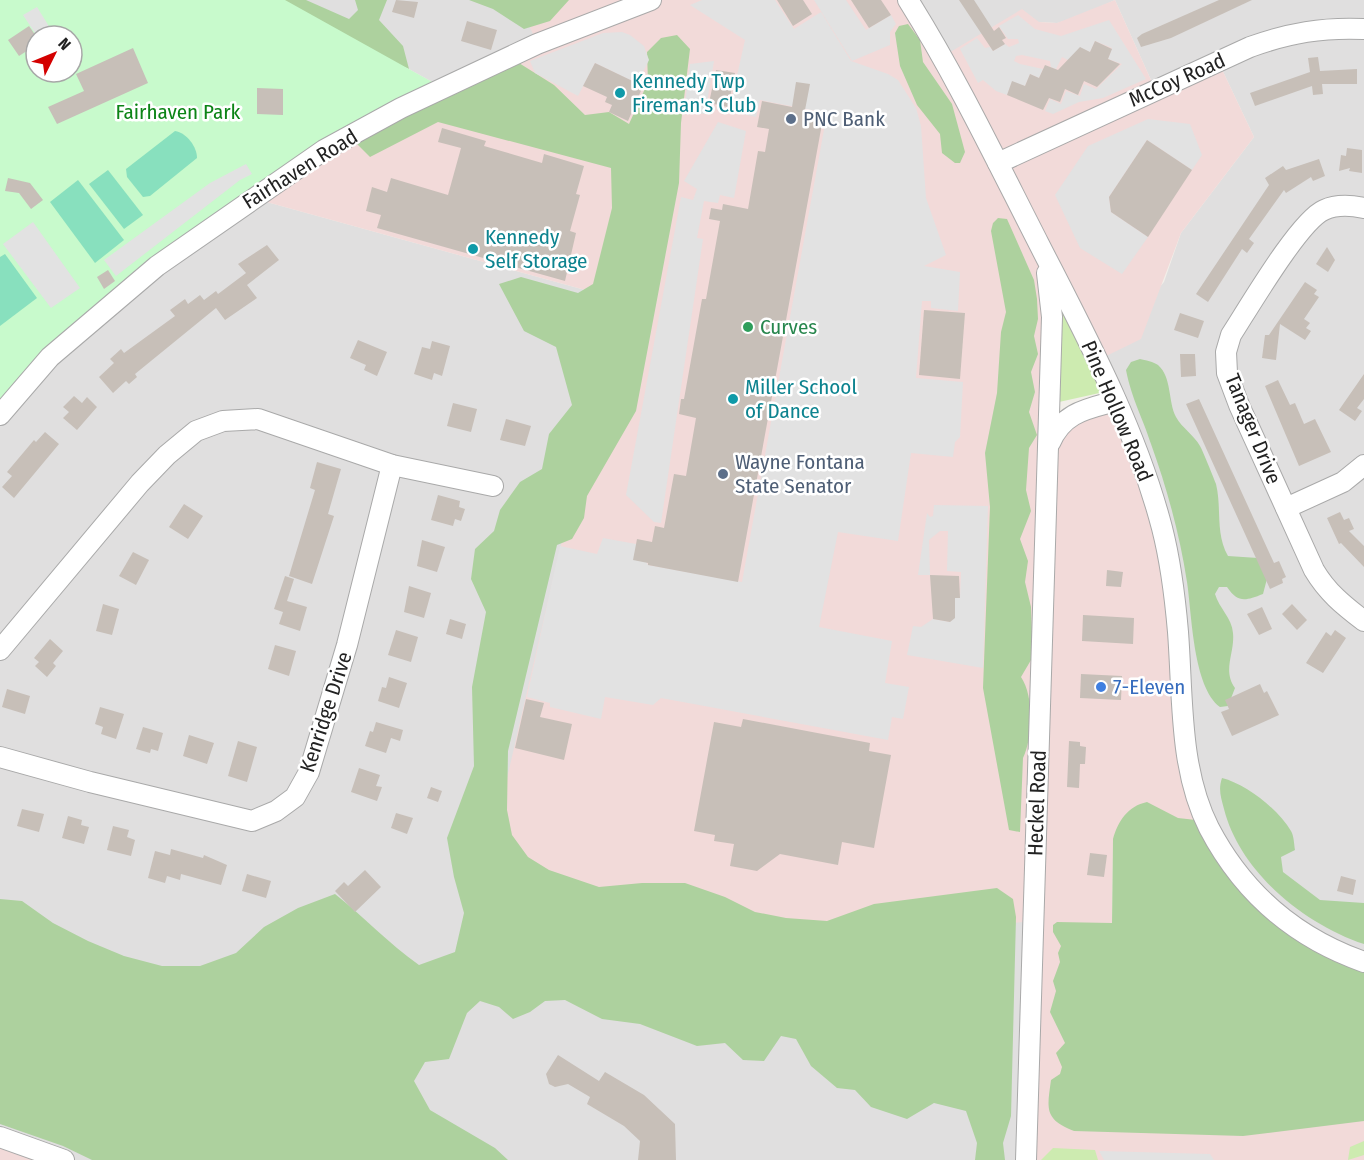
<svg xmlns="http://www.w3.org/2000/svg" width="1364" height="1160" font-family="'Fira Sans Condensed',sans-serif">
<rect width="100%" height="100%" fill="#f2efe9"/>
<g fill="#e0dfdf">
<polygon points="285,0 534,0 537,44 443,88"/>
<polygon points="908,0 1364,0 1364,962 1284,922 1208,825 1098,360 1164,282 1181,233 1254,137 1218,61 1155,89 1115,0 1074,19 1057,23 1039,22 942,57"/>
<polygon points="252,198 618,299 1033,921 1026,1160 64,1160 0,1137 0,415 50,357"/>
</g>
<g fill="#f2dad9">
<polygon points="534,0 908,0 942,57 1022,9 1039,22 1057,23 1115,0 1155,89 1218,61 1254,137 1181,233 1141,339 1098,360 1045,257 1055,432 1116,401 1162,529 1182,701 1208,825 1113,839 1112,924 1364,980 1364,1160 1026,1160 1032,921 813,944 486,869 618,299 252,198 537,43 523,12"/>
<polygon points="0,1137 64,1160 0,1160"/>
</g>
<g fill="#cdebb0">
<polygon points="1062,310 1104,392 1059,402"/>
<polygon points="1364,1141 1364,1155 1348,1160 1350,1147"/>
<polygon points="1053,1148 1095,1150 1098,1160 1041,1160"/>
</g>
<g fill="#add19e">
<polygon points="246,0 306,0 349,19 358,10 355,0 387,0 379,20 403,46 409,69"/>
<polygon points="469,0 569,0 550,21 524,29 493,9"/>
<polygon points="908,24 920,40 923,62 952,104 965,152 960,163 955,163 942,153 940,134 917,105 900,66 895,33 899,26"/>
<path d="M677,35L690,49L681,123L679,183L636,411L587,496L584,518L572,539L557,545L508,751L507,810L512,835L528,857L549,870L599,887L642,883H685L725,897L755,912L786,918L827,921L874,904L997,888L1013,899L1016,917L1011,1116L1003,1143L1005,1160H975L977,1143L966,1111L934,1103L907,1119L871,1107L855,1090L837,1088L811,1066L796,1039L781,1036L764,1061L743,1060L725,1043L697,1046L640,1024L602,1019L565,1000L545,1001L530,1012L513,1019L499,1007L480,1001L467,1013L449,1059L425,1062L414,1081L430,1110L495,1148L508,1160H92L63,1146L0,1124V899L22,901L53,923L88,941L124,956L162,966H200L236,953L264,927L298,908L335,894C364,917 389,944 419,965L455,952L464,913L454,877L447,838L474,766L472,687L486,612L471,579L475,549L494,531L500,510L520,482L542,469L549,434L572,405L556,347L524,331L499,284L521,277L578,293L593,284L612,208L611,168L438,122L370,157L351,138L511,58L554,85L585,115L609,112L629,124L648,82L647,52L661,38Z"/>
<path d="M998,218L1007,219L1034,280L1037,299L1038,319L1034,336L1038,354L1031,372L1035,392L1029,412L1037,435L1029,448L1026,490L1031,511L1020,539L1028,561L1025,582L1031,607L1032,636L1031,660L1021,677C1034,696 1033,737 1023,758L1020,832L1009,830L983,688L990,507L985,453L997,393L1001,332L1006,312L991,231L993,223Z"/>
<path d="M1140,359C1145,360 1154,362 1158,365C1172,377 1168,402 1176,417C1182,428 1194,435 1200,446C1202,449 1215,481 1216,484C1222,509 1215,533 1228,556L1258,558L1268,575L1263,594C1245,601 1238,603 1227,587H1219L1215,594C1219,608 1232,618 1233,633C1235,653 1222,670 1235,688L1228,706L1220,707C1193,687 1192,615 1187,582C1180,536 1167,488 1151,444C1142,416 1132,400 1126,370L1131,362Z"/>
<path d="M1222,778C1246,784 1278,809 1291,831C1294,836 1294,844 1295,850L1281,857L1283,872L1320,900L1364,903V944C1304,924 1240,872 1224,809C1221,797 1218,790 1222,778Z"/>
<path d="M1147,802L1178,818L1196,820L1249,889L1364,966V1121L1243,1136L1074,1131C1044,1119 1047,1109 1051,1080L1060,1074L1062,1067L1056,1053L1065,1043L1050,1012L1056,991L1053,981L1060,962L1058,953L1061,946L1053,932V925L1057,922L1112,923L1113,839C1118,821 1128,806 1147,802Z"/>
</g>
<path fill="#c8facc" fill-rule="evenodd" d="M0,0H285L443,88L401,108L157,266L0,415ZM36,36H72V72H36Z"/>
<g fill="#88e0be">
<path d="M175,131C187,133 197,147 197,158L150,196L143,197L127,177L126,169Z"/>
<polygon points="108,170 143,215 124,229 89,184"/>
<polygon points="78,180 124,240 95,263 50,202"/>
<polygon points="5,254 37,298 0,326 0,257"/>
</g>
<g fill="#e2e2e2">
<polygon points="702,0 775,0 794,29 821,12 851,61 888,74 898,80 916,108 921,126 926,198 946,255 924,266 960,272 958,311 931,308 931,301 922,301 916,378 963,382 960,437 955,442 953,457 911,453 898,541 838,532 819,627 892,641 885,683 909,687 903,719 892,717 888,740 661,698 653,705 605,697 601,719 550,707 550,703 527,697 560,546 597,554 603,538 636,544 648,565 742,582 827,113 760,100 756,117 729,111 745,40 690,5"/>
<polygon points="814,0 846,0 866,30 891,15 896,24 890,32 890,45 852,61"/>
<polygon points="37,7 50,28 37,36 23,15"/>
<polygon points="1018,15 1035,29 1061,36 1109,20 1146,79 1103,98 1079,102 1053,114 1045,111 1050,99 1061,104 1066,91 1080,96 1084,84 1096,89 1122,64 1108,59 1112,48 1095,41 1090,52 1080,48 1068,60 1062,57 1056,69 1051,67 1050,61 1022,55 1016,56 1014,61 1020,64 1043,69 1039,78 1030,74 1025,86 1012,82 1007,95 996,91 983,80 978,83 960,49 977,38 985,48 990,47 993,51 1005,44 1009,47 1019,43 1018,39 1008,39 999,26"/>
<polygon points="622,32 630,35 644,46 649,60 640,78 632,75 630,80 595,63 578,96 535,73 530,61 603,33"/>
<polygon points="714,61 705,114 684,111 690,64"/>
<polygon points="1148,119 1190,124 1202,155 1192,170 1147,140 1109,197 1111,212 1148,237 1122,274 1080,248 1055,195 1088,146"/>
<polygon points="718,122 746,131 734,198 720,195 718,203 704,201 697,238 703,239 661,523 654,522 626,495 681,197 693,200 697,189 684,181"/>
<polygon points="246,164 252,174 240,180 116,276 104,260 210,183"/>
<polygon points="33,222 80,288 51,308 3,244"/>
<polygon points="934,505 988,506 983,668 907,655 913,626 921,627 933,619 950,622 955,617 955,598 960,598 961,572 947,571 948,531 940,531 929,540 930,575 918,575 927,513 930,517 933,516"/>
<polygon points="1099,1151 1210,1154 1214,1160 1104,1160"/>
</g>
<g fill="#c7bfb8">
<polygon points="396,0 418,2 414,18 392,12"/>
<polygon points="777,0 803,0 812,14 793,26"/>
<polygon points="851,0 881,0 891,15 869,28"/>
<polygon points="959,0 974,0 994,31 999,27 1006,38 1002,40 1005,44 993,51"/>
<polygon points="1219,0 1252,0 1171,38 1141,47 1137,38 1142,34"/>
<polygon points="467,21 497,30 491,50 461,41"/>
<polygon points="29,26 36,36 36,45 19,56 8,40"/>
<polygon points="1095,41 1112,49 1108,59 1120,64 1097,87 1084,81 1078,95 1065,89 1060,102 1049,98 1043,110 1007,95 1012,81 1025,86 1030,74 1039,78 1045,65 1058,70 1080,47 1090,52"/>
<polygon points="133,48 148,83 57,124 48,107 84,91 76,74"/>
<polygon points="1318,57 1320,71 1357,69 1357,84 1322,84 1323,94 1313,95 1312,86 1255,106 1250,93 1310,72 1308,58"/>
<polygon points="595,63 643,86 628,121 609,112 612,105 605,102 607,97 583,86"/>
<polygon points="716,70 735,73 728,107 709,103"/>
<polygon points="796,82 810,84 805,110 824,113 738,582 648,565 648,563 633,560 637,539 652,542 655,526 664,528 674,474 686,476 696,418 679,414 681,399 684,399 702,299 706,299 720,221 709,219 711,208 722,210 723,204 748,209 758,151 765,152 769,129 757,127 762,101 792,107"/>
<polygon points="257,88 283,89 283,115 257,114"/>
<polygon points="442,128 486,141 484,146 542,163 544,154 584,166 576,194 580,195 570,231 576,233 565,281 377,228 381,215 366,211 372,187 387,192 391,178 448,195 461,148 438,142"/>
<polygon points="1147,140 1192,170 1148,237 1111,212 1109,197"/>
<polygon points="1347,148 1362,150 1362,173 1349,171 1350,168 1339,171 1341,155 1346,156"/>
<polygon points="1319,159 1325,176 1313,181 1311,177 1286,193 1284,190 1249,239 1254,243 1247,253 1242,249 1208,302 1196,294 1269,185 1265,178 1283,166 1286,170"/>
<polygon points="8,178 30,183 43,200 31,209 19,193 5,191"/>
<polygon points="267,245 279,260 247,285 257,298 225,320 216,308 135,374 137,377 129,384 126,381 113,393 99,377 114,363 110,359 121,349 124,353 175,316 170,310 185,299 188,304 200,295 204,300 216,291 218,294 246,273 238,264"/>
<polygon points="1327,247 1335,260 1328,272 1316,264"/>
<polygon points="108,270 115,281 104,289 97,277"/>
<polygon points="1305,282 1317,290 1314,294 1319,297 1304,319 1310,323 1306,328 1311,331 1305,340 1280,324 1276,360 1262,358 1265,335 1269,335"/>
<polygon points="924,310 965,313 960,379 919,375"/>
<polygon points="1180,313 1204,321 1198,338 1174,330"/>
<polygon points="358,340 387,352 377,376 364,370 366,365 350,358"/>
<polygon points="432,341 450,346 442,376 434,373 432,380 414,374 422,347 430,349"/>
<polygon points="1180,354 1195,354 1196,376 1181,377"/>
<polygon points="1364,374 1364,399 1357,408 1362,411 1355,421 1339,410"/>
<polygon points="1278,380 1290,405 1295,403 1304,424 1315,419 1331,452 1299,466 1265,386"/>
<polygon points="74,396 82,403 87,397 97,407 77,430 63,418 69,412 63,407"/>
<polygon points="1199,399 1274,563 1279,561 1286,577 1282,579 1283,583 1270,589 1186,404"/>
<polygon points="453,403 477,409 471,432 447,426"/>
<polygon points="506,419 531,426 525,446 500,440"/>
<polygon points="45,432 59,444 14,498 2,487 12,476 7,472 34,440 36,442"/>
<polygon points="317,462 341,469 328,514 334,516 312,584 289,576 315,490 310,488"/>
<polygon points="438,495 460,501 459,507 465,509 461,521 455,519 453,526 431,520"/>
<polygon points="184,504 203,516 188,539 169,527"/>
<polygon points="1340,512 1344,520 1349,518 1354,529 1349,531 1364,546 1364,567 1341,543 1339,544 1327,518"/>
<polygon points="422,540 445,547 437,572 417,566"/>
<polygon points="133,552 149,560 136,585 119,576"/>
<polygon points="1107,570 1123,572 1121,587 1106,586"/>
<polygon points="930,575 959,576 960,598 955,598 955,618 950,622 933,619"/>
<polygon points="285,576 294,579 287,601 307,607 300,631 279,624 283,612 274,609"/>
<polygon points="409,586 431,593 424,618 404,612"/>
<polygon points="103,604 119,609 112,635 96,631"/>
<polygon points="1292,604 1307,620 1297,630 1282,614"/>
<polygon points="1262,607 1272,629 1259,635 1247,614"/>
<polygon points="1083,615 1134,618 1133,644 1082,641"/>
<polygon points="450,619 466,624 462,639 446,634"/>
<polygon points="396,630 418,637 411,662 388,655"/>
<polygon points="1335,630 1346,638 1323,673 1306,663 1326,632 1331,636"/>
<polygon points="50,639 63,651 53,663 56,666 47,677 35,666 39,662 34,658"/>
<polygon points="275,645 296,651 289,676 268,669"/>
<polygon points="1081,674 1122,676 1121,700 1080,698"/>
<polygon points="389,677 407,683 399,708 378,701 382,687 386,688"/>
<polygon points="1260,684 1264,693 1267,691 1279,715 1232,736 1221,712 1229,709 1225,700"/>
<polygon points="7,689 30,696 25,714 2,707"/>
<polygon points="526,699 544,703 540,717 572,724 564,760 515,748"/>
<polygon points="100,707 124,714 116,739 101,734 103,727 95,724"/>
<polygon points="743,719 870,743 869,751 891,755 874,848 842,842 838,865 780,854 757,871 730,866 734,844 714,841 715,835 694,831 714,722 741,727"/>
<polygon points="376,722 403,730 400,741 391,738 386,753 365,746 370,731 373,732"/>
<polygon points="143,727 163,733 158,751 151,749 150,753 136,749"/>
<polygon points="189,735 214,743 207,764 183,756"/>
<polygon points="238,741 257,747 247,782 228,776"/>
<polygon points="1069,741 1080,742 1080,746 1086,747 1085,764 1080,764 1079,788 1067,787"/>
<polygon points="359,768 380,775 376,786 382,787 377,801 351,792"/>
<polygon points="431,787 442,791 438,802 427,798"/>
<polygon points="22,809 44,814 39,832 17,826"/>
<polygon points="396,813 413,818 407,834 391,828"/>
<polygon points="68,816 82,820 81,825 89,827 84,844 62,838"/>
<polygon points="113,826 129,830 127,837 135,840 131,856 107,850"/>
<polygon points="171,849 203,858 204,855 227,865 221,885 181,874 180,880 167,876 165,883 148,878 155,851 170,855"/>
<polygon points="1090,853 1107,855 1104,877 1087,875"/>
<polygon points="365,870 381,887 355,912 335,891 344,882 348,886"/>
<polygon points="247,874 271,881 266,898 242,891"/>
<polygon points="1341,876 1356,880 1353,895 1337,891"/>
<polygon points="558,1055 599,1081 605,1072 644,1095 675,1124 676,1160 638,1160 640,1141 624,1126 587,1104 590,1097 568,1084 555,1087 549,1084 546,1074"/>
</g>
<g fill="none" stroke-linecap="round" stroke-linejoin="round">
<g stroke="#a9a9a9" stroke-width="22">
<g id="minor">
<path d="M908,0C957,78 997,162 1039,244C1086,336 1136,428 1162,528C1171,563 1175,597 1178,632C1183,697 1179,769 1209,828C1243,893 1296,938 1364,962"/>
<path d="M998,163L1250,47C1289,33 1323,27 1364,29"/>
<path d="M1364,208C1350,205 1337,204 1324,210C1299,221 1248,309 1231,335L1226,352L1227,373L1239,405L1314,570C1327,592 1343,605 1364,621"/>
<polyline points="0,415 50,357 157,266 324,150 401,108 537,44 651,0"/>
<path d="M1050,443C1063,412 1087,409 1116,401"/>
<polyline points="1286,508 1343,482 1364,465"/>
<polyline points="0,650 140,483 167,455 196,431 223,421 258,419 392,465 493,486"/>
<polyline points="0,757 90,782 252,821 276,811 295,797 309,772 347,645 392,465"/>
<polyline points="0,1137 64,1160"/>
<polyline points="1026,1160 1052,317 1047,273"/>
</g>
</g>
<use href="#minor" stroke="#fff" stroke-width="20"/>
</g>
<g fill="#0f9aa8" stroke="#fff" stroke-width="2">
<circle cx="620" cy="93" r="6"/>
<circle cx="473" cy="249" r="6"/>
<circle cx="733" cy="399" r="6"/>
</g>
<g fill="#5c6f8a" stroke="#fff" stroke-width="2">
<circle cx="791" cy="119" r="6"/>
<circle cx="723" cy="474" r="6"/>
</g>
<circle fill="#2e9e5b" stroke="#fff" stroke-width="2" cx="748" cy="327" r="6"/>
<circle fill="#3f7fe0" stroke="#fff" stroke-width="2" cx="1101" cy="687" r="6"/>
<g text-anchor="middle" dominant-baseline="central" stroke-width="5" stroke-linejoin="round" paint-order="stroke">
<g font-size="21" fill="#222" stroke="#fff">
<text transform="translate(1177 80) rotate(-24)">McCoy Road</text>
<text transform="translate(300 169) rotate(-32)">Fairhaven Road</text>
<text transform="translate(1117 411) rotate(67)">Pine Hollow Road</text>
<text transform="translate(1253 429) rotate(68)">Tanager Drive</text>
<text transform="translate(326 712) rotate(-72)">Kenridge Drive</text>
<text transform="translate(1037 803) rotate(-88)">Heckel Road</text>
</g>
<g font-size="21" fill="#0d838f" stroke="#fff" text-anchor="start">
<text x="632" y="81">Kennedy Twp<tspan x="632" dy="24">Fireman's Club</tspan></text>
<text x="485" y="237">Kennedy<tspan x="485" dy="24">Self Storage</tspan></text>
<text x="745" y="387">Miller School<tspan x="745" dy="24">of Dance</tspan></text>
</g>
<g font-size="21" fill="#0c8416" stroke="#fff">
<text x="178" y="112">Fairhaven Park</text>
</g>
<g font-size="21" fill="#4e5e75" stroke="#fff" text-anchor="start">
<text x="803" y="119">PNC Bank</text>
<text x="735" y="462">Wayne Fontana<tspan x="735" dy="24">State Senator</tspan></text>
</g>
<g font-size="21" fill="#27864d" stroke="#fff" text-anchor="start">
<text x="760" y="327">Curves</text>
</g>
<g font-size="21" fill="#366cbe" stroke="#fff" text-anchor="start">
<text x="1113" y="687">7-Eleven</text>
</g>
</g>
<g transform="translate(54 54) rotate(47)"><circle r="28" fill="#ffffff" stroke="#a7a7a7" stroke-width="1.5"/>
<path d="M0-4.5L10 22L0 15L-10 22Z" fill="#d40000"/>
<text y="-9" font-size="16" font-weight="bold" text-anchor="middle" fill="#222222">N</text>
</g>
</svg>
